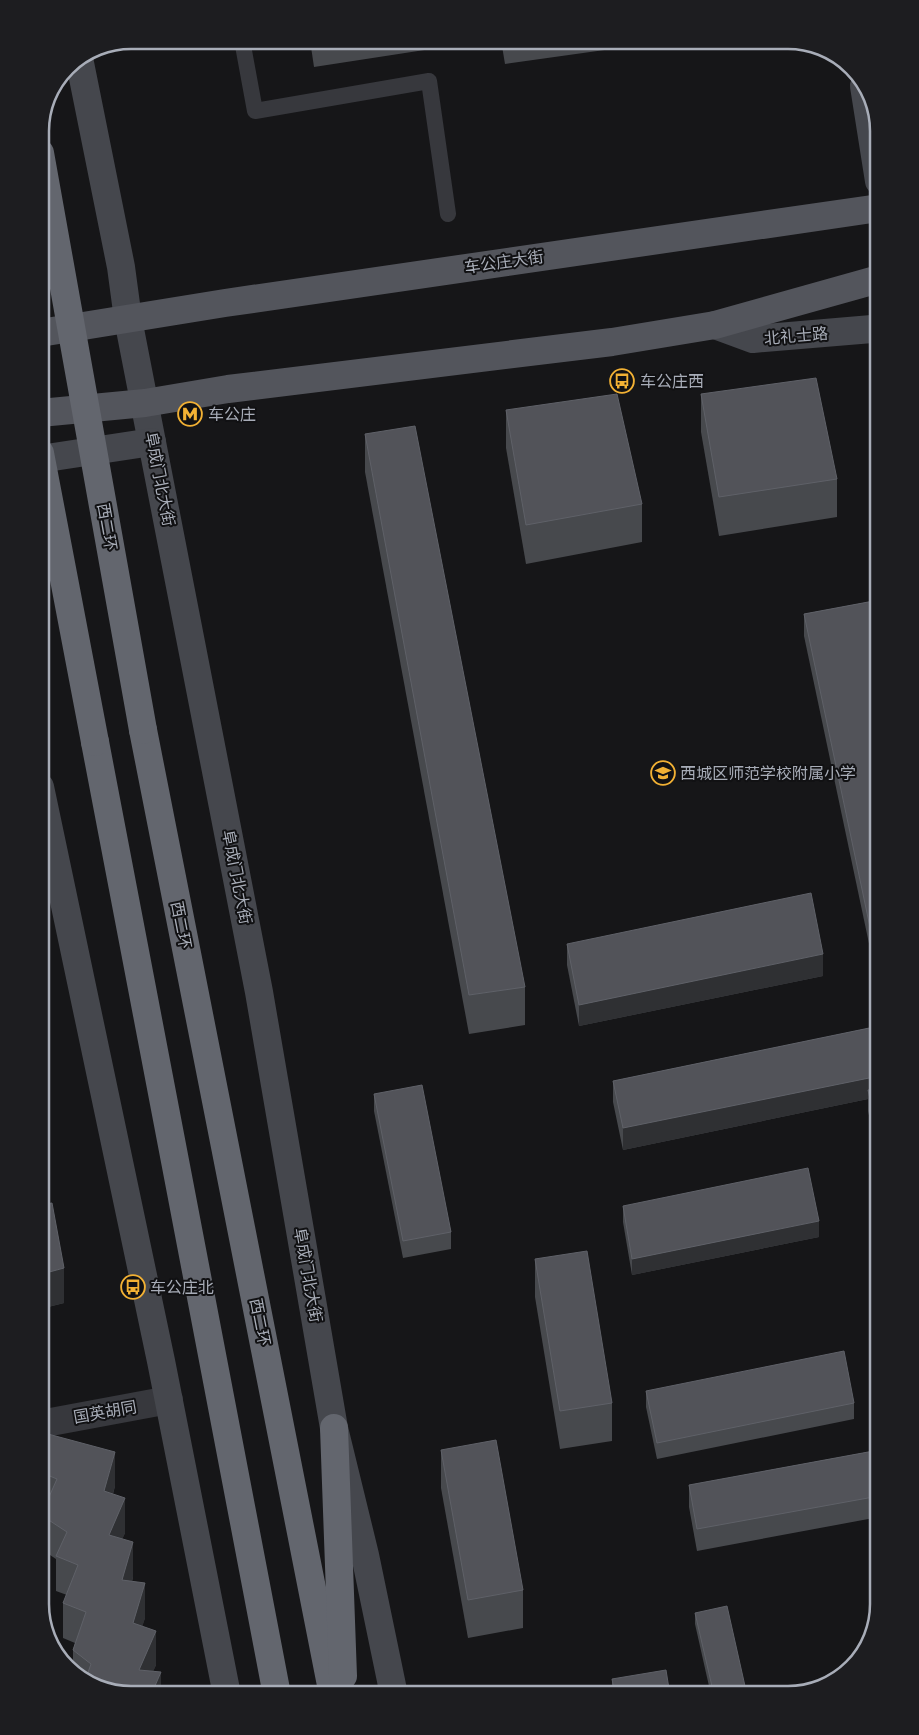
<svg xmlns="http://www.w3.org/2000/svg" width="919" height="1735" font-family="Montserrat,'Noto Sans SC',sans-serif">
<rect width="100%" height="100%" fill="#161618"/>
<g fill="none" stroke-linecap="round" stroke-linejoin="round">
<polyline stroke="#37383d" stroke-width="16" points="242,40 255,111 429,81 448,214"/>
<polyline stroke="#37383d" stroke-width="28" points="40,1424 169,1400"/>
<g stroke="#45474d" stroke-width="28">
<polyline points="79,58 121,267 128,319 259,992 334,1428 365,1555 394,1695"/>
<polyline points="864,86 879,181"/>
<polyline points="715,325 753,339 872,329 879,330"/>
<polyline points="40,459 152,442"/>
<polyline points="40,787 161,1361 227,1695"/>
</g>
<g stroke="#53555c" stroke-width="28">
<polyline points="40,333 225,303 879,208"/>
<polyline points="40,413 145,403 228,389 612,342 715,325 879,279"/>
</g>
<g stroke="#63666e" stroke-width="28">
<polyline points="143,730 333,1695"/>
<polyline points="95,742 277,1695"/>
<polyline points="334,1428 343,1676"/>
</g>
<g stroke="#63666e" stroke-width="28">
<polyline points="40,153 143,730"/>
<polyline points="40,453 95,742"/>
</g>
</g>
<g fill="#47494d">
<polygon points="310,40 431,40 431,49 314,67"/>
<polygon points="501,40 676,40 505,64"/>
<polygon points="701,394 837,479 837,517 719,536 701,432"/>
<polygon points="506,410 642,504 642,542 526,564 506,448"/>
<polygon points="365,434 525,987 525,1025 469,1034 365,472"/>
<polygon points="879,600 879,952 871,953 804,636 804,614"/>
<polygon points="567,944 823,976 579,1026 567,965"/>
<polygon points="879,1026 879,1160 868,1111 868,1099 623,1150 613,1102 613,1081"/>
<polygon points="374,1094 451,1232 451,1249 403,1258 374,1111"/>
<polygon points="40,1205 64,1303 48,1307 48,1331 40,1333"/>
<polygon points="623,1206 819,1237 632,1275 623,1222"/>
<polygon points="535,1259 612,1403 612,1441 560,1449 535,1297"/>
<polygon points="646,1391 854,1403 854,1419 657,1459 646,1407"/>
<polygon points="441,1450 523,1590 523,1628 468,1638 441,1488"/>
<polygon points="879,1450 879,1517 697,1551 689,1507 689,1485"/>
<polygon points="40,1456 115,1486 113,1494 125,1533 122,1539 133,1577 132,1582 145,1618 142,1626 156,1665 153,1671 161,1695 125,1695 80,1680 73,1671 73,1650 75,1643 63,1638 63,1603 67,1595 56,1591 56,1559 41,1549 41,1515 44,1509 40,1507"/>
<polygon points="695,1613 747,1695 711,1695 695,1624"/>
<polygon points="612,1679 670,1695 612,1695"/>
</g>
<g fill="#2f3033">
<polygon points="823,954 823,976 579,1026 579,1005"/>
<polygon points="879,1076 879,1097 868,1090 868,1099 623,1150 623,1128"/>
<polygon points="819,1221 819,1237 632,1275 632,1259"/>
<polygon points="64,1268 64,1303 48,1307 48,1297 42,1274"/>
<polygon points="115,1452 115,1486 104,1526 104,1491"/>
<polygon points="125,1498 125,1533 109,1570 109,1535"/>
<polygon points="133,1542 133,1577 122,1615 122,1580"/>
<polygon points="145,1583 145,1618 133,1658 133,1623"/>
<polygon points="156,1631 156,1665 143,1695 139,1670"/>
<polygon points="161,1672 161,1695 151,1695"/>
</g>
<g fill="#525359" stroke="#5f6168">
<polygon points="313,40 351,40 314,46"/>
<polygon points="816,378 837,479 719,497 701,394"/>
<polygon points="617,394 642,504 526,525 506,410"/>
<polygon points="415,426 525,987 469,995 365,434"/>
<polygon points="879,600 879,931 871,932 804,614"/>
<polygon points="811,893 823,954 579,1005 567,944"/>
<polygon points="879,1026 879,1076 623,1128 613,1081"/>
<polygon points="422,1085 451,1232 403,1241 374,1094"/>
<polygon points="879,1088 879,1139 868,1090"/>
<polygon points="808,1168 819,1221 632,1259 623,1206"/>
<polygon points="52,1203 64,1268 42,1274 48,1297 40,1298 40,1205"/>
<polygon points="587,1251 612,1403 560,1411 535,1259"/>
<polygon points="844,1351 854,1403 657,1443 646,1391"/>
<polygon points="48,1434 115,1452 104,1491 125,1498 109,1535 133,1542 122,1580 145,1583 133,1623 156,1631 139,1670 161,1672 151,1695 125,1695 85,1681 91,1664 73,1650 86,1612 63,1603 78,1565 56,1556 67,1532 41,1515 57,1479 40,1472 40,1456"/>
<polygon points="496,1440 523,1590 468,1600 441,1450"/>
<polygon points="879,1450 879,1496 697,1529 689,1485"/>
<polygon points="727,1606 747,1695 714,1695 695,1613"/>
<polygon points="666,1670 670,1695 615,1695 612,1679"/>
</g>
<defs>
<g id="bus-ring" transform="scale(1.25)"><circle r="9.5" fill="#111113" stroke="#f2b134" stroke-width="1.5"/><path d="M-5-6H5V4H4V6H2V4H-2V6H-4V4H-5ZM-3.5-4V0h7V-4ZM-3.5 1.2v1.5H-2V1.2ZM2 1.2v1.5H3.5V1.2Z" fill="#f2b134"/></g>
<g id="metro-ring" transform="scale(1.25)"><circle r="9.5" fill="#111113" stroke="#f2b134" stroke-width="1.5"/><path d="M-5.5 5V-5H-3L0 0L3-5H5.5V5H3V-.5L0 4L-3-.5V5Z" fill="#f2b134"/></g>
<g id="school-ring" transform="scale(1.25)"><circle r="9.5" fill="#111113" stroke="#f2b134" stroke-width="1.5"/><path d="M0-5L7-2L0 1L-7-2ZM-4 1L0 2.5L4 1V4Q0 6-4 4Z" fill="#f2b134"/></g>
</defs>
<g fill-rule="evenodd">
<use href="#bus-ring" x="622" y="381"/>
<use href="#metro-ring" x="190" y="414"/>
<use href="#school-ring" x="663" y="773"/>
<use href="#bus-ring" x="133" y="1287"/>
</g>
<g text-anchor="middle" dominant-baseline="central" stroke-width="4" stroke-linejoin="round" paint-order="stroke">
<g font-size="16" fill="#a8adb8" stroke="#111113">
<text transform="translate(504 262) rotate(-8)">车公庄大街</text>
<text transform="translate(796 336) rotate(-5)">北礼士路</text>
<text transform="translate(160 479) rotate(79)">阜成门北大街</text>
<text transform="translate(107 527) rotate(80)">西二环</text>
<text transform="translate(237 877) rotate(79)">阜成门北大街</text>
<text transform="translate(181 925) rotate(79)">西二环</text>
<text transform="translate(308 1275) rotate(80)">阜成门北大街</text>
<text transform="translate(260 1322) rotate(79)">西二环</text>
<text transform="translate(105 1412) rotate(-10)">国英胡同</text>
</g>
<g font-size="16" fill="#a8adb8" stroke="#111113" text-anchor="start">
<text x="640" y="381">车公庄西</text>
<text x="208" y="414">车公庄</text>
<text x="680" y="773">西城区师范学校附属小学</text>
<text x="150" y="1287">车公庄北</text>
</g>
</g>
<path d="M0 0H919V1735H0ZM131 49H788A82 82 0 0 1 870 131V1604A82 82 0 0 1 788 1686H131A82 82 0 0 1 49 1604V131A82 82 0 0 1 131 49Z" fill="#1d1d20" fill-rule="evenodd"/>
<path fill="none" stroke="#a8adb8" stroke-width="2.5" d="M131 49H788A82 82 0 0 1 870 131V1604A82 82 0 0 1 788 1686H131A82 82 0 0 1 49 1604V131A82 82 0 0 1 131 49Z"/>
</svg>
